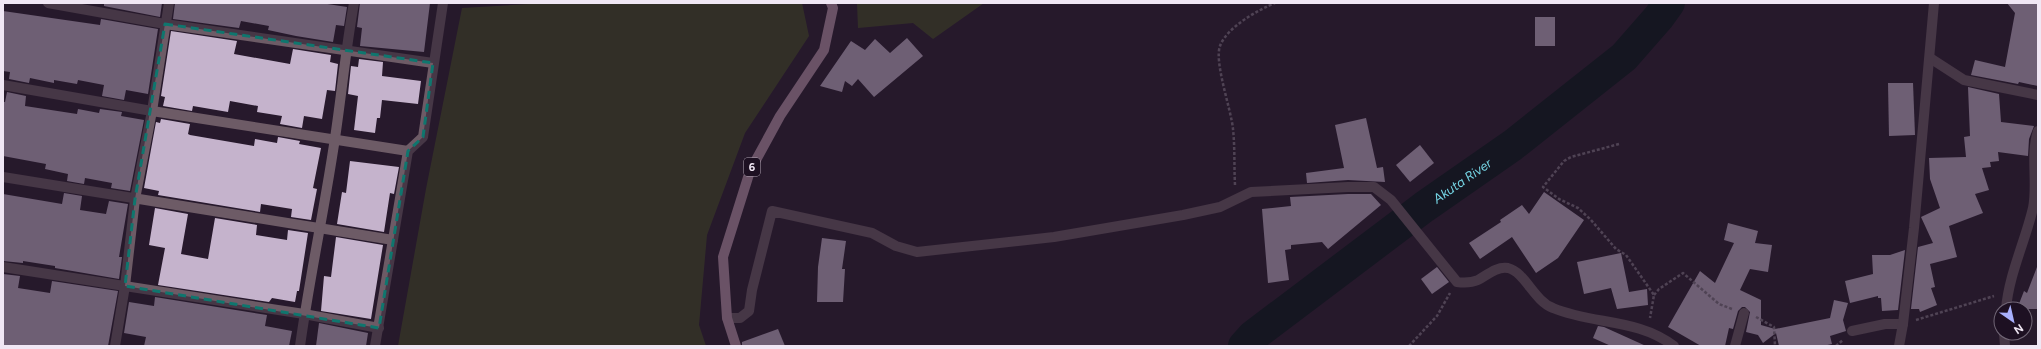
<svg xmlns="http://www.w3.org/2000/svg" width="2041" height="349" font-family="Figtree,sans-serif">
<rect width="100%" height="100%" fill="#27192c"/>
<g fill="#424b22">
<polygon points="546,3 802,3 809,36 745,133 707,235 699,325 706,346 398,346 426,189 462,8"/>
<polygon points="857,3 984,3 933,39 913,23 858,28"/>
</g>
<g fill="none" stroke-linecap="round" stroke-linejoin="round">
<path stroke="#021315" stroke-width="32" id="s1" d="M1244,346L1253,336L1424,207L1513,145L1624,57L1659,17L1669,3"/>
</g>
<g fill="#c5b3cc">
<polygon points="104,3 162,3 160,17 104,6"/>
<polygon points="175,3 321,3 347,7 344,26 336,25 333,42 296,36 268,30 269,26 241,21 239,28 173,19"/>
<polygon points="360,3 430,3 424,52 360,46 362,28 357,27"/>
<polygon points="2007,3 2038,3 2038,86 2019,82 2018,84 1971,75 1975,60 2005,67 2015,13"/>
<polygon points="3,11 100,25 101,19 158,29 148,94 126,90 124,100 102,96 104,85 78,80 77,84 54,80 54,83 30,78 29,83 9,79 10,72 3,71"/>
<rect x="1535" y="17" width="20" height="29"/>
<polygon points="171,31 237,41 234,54 290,64 293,49 331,55 330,62 338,64 335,91 327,90 322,119 304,116 302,128 280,124 282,116 257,112 258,106 230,101 228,112 193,106 192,111 163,106 165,97 161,96"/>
<polygon points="907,38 923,56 874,97 858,79 852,86 845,81 842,92 820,86 851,41 865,50 875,39 890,53"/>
<polygon points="359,59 383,62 382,76 421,81 418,104 382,100 380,118 377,118 375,133 354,130 358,96 348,94 351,66 358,67"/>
<polygon points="1888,83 1913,83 1915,135 1889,136"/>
<polygon points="1968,87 1999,94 2001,122 2034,126 2029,139 2028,156 1998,152 1999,161 1990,162 1991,167 1982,168 1989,190 1975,194 1983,213 1949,226 1957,257 1930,264 1935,287 1931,288 1937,305 1920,312 1919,309 1911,309 1918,247 1933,243 1921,217 1940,208 1930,179 1929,158 1966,157 1964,137 1970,136"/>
<polygon points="7,92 26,96 25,106 77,114 78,109 99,113 100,109 122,112 121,116 144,120 130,191 111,188 112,183 85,178 84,184 67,181 68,174 45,169 46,164 3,156 3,102 5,102"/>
<polygon points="1366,118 1377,168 1383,167 1385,182 1348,180 1307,183 1306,173 1344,168 1335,125"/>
<polygon points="161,119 190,124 188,134 190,135 254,146 255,139 277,143 278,137 300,141 299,144 321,148 313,188 317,189 311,220 291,217 292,209 261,204 260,212 158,195 159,191 144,188 156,122 160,123"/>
<polygon points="1420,145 1434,163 1410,182 1396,165"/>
<polygon points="350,161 399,167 394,194 390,193 384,232 337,224 342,192 346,193"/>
<polygon points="1544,192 1584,220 1558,258 1536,273 1512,237 1480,259 1469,243 1501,222 1500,220 1522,205 1529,214"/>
<polygon points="64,193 82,196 80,210 106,214 109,201 128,204 119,257 122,257 119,279 55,268 55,266 23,261 23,263 3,261 3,194 62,204"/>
<polygon points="1348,194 1371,194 1381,205 1328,249 1322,242 1291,245 1291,249 1285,250 1289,280 1268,283 1262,209 1291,206 1290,197"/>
<polygon points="155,208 188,214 181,254 208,259 215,218 257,225 256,235 287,240 288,230 308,233 299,291 297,291 295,302 272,298 269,302 158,285 165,248 149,245"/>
<polygon points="1728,223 1758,231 1755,243 1772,245 1768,272 1750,269 1740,290 1761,300 1761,325 1775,329 1830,318 1834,300 1848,303 1843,320 1846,331 1830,336 1832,344 1823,346 1779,346 1776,333 1763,343 1758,335 1746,332 1750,312 1745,307 1742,307 1738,311 1733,329 1729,328 1725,346 1701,346 1668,327 1700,271 1715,283 1734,243 1724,240"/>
<polygon points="336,237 383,245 371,319 321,311 324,276 331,277"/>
<polygon points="822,238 846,241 842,269 845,269 843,302 817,302 818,267"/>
<polygon points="1905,250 1898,310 1882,311 1881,298 1878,298 1878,296 1850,303 1845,281 1873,274 1872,255 1890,255"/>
<polygon points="1621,253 1629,292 1647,289 1648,305 1617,309 1611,288 1584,294 1577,262"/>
<polygon points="1437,267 1449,282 1432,294 1421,279"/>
<polygon points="2037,267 2038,309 2017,309 2024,291 2027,293"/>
<polygon points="3,274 20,276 18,288 50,293 52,281 118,291 108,346 3,346"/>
<polygon points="155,297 267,315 265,326 292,331 289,346 144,346 146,337 124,333 129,302 154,306"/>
<polygon points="319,323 368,333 366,346 316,346"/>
<polygon points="1598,326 1604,327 1646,346 1611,346 1593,338"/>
<polygon points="778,329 785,346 742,346 742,342"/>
</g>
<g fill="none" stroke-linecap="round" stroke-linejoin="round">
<g stroke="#817585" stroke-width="2.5" stroke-dasharray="3 2" stroke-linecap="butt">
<polyline points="1619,144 1571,157 1564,161 1543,187 1559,199 1578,208 1591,220 1616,249 1626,255 1654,295 1650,318"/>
<path d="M1235,185C1234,166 1235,148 1233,129C1231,109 1214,62 1220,46C1227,27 1258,10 1275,3"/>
<polyline points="1654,295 1659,289 1683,273 1719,304 1732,309"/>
<polyline points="1756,317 1774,327 1775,346"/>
<polyline points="1916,320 1994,296"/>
<polyline points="1409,346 1437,316 1450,293"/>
<polyline points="1836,346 1843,340"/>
</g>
<g stroke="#6d5b66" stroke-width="10">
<polyline points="48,3 165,24 433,63"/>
<polyline points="1930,58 1964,80 2038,95"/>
<polyline points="3,85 152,111 408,151"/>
<polyline points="3,177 393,240"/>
<polyline points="3,267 304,314 379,328"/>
<path d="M2006,309C2009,274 2025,242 2033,208C2038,183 2030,156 2038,131"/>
<path d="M727,318H740L749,311L752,290L772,211L872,233L896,246L917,252L1054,237L1183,215L1220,207L1251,192L1348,187H1374L1391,200L1457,282C1464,283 1471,283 1478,280C1487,275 1497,266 1508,268C1525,272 1534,301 1553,308C1594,325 1637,318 1674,346"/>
<polyline points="1852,331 1885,324 1903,324"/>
<polyline points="2004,333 2005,346"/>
<polyline points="115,346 125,286 135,199 152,111 169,3"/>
<path d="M300,346C309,281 323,216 333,151C341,102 345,52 354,3"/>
<polyline points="375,346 408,151 423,137 443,3"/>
<polyline points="1735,346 1744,313"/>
<polyline points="1899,346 1903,324 1914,228 1934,3"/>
</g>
<polyline stroke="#bc97ae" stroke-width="10" points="736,346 727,318 723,257 750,171 780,116 824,50 833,8 831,3"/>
</g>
<path d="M0 0H2041V349H0ZM165,24L433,63L423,137L408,151L379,328L125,286L135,199Z" fill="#27192c" fill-opacity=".55" fill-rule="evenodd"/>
<path fill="none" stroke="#0f766e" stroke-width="3" stroke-dasharray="8 5" stroke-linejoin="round" d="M165,24L433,63L423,137L408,151L379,328L125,286L135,199Z"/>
<g text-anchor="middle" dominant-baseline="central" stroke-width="4" stroke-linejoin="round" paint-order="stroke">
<rect fill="#1d1022" stroke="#b1a6b5" stroke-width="1" x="744" y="158" width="16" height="18" rx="3"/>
<g font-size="11" font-weight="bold" fill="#f0e7f4">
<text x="752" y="167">6</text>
</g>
<g font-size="13" font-style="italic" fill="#75d5e4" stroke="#1d1022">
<text stroke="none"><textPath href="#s1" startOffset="274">Akuta River</textPath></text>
</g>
</g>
<rect width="2041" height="349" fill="none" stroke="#f0e7f4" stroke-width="8"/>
<g transform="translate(2013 321) rotate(146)"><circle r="19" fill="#1d1022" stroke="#716676"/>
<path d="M0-3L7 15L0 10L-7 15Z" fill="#a8b0fc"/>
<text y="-6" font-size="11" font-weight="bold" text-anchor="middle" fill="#f0e7f4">N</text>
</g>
</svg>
